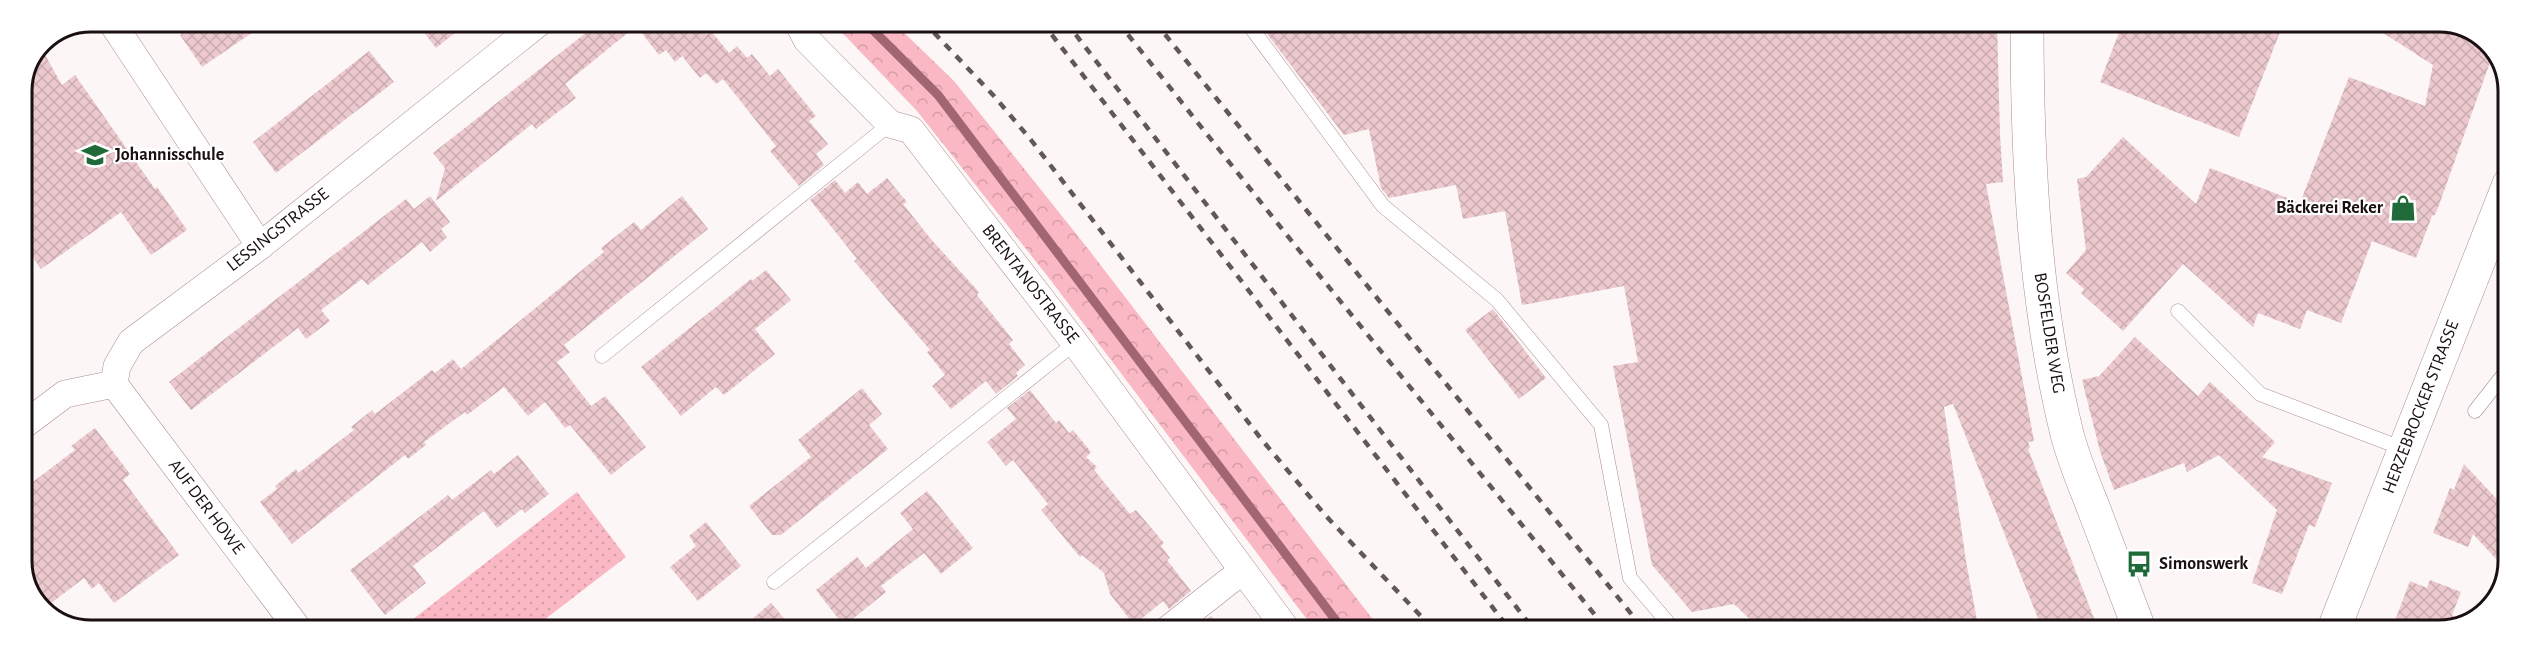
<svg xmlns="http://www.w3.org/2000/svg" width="2530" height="652" font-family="'Alegreya Sans',sans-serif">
<defs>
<pattern id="green-dots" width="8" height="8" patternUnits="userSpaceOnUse" patternTransform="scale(1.5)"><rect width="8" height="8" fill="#f9b8c3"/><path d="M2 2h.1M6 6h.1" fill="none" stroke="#d59da6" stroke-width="1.8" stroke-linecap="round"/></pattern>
<pattern id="forest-crowns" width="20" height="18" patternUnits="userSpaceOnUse" patternTransform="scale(1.5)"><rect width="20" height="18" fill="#f9b8c3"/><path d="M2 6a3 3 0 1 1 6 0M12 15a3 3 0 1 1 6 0" fill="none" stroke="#d59da6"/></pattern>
<pattern id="building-cross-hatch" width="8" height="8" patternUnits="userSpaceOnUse" patternTransform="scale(1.5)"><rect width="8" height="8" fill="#ebc9ce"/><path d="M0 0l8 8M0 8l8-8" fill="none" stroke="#c9abb0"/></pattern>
</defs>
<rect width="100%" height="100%" fill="#fdf6f7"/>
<polygon fill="url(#green-dots)" points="577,492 626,557 531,630 399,630"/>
<polygon fill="url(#forest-crowns)" points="831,21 892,21 954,81 1089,250 1381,630 1315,630 1049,278 917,111"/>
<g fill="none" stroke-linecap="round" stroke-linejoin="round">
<polyline stroke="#a26672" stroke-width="9" points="864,21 938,95 1343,630"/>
</g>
<g fill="url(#building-cross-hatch)">
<polygon points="200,21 269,21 202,67 180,35"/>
<polygon points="415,21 470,21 436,48"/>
<polygon points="601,21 695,21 706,35 711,31 729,53 737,46 747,58 752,54 770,76 778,69 816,116 809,121 828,144 816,154 824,165 799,186 770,151 776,146 723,79 716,84 706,73 700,78 682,56 675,62 666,50 659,55 636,26 565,84 576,98 536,129 532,124 436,201 445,168 433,153"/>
<polygon points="1258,22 1997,22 2000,135 2003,182 1986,184 2034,441 2028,442 2030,448 2028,449 2099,631 2043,631 1953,404 1944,407 1966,561 1979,631 1762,631 1734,604 1692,612 1652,565 1613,366 1638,362 1624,286 1522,305 1505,211 1463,219 1456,185 1389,198 1381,188 1369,129 1344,135"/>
<polygon points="2123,22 2284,22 2239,137 2100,82"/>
<polygon points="2366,22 2453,22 2492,45 2494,51 2439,205 2435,215 2432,216 2416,258 2372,241 2341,323 2307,310 2300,329 2258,313 2253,327 2183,264 2123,331 2081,293 2084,289 2066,273 2086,250 2077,179 2086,177 2123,137 2196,204 2210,168 2300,203 2349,77 2425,106 2433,65"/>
<polygon points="40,46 62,85 75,75 155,189 157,187 187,230 151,255 121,212 41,269 21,241 21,90"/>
<polygon points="369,51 394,82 276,173 253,142"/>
<polygon points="887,178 907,202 903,204 930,238 979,292 977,295 1013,340 1009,344 1025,365 1016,373 1018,376 996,394 986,381 951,409 932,386 945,375 927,352 930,350 854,261 857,259 810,200 835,180 845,193 858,182 867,194"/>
<polygon points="430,196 450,222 441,229 447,237 430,252 422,242 368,285 362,279 321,310 330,321 306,339 298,328 191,410 169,382 406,199 414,209"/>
<polygon points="682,196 708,229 564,345 570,352 557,362 591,406 605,396 646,447 611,475 570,425 565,428 545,402 528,416 504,387 467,415 465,412 424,442 426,445 408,459 405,455 292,544 260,502 277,489 275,486 296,469 298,473 354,430 351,427 372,410 375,414 432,370 435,373 453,359 461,369 604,252 601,248 634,222 641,230"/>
<polygon points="766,270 791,300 755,329 775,354 724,395 716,387 681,416 641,367 751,279 752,281"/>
<polygon points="1493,309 1546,378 1519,399 1465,330"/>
<polygon points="2135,337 2198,396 2210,382 2275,442 2262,457 2332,483 2315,527 2309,525 2282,594 2252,583 2277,510 2219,455 2187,472 2184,463 2114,490 2100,451 2082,380 2099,376"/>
<polygon points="862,388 882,414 869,425 888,449 781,535 772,535 749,506 811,457 798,440"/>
<polygon points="1030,390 1056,423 1059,420 1069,433 1073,430 1091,452 1086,457 1097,467 1094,470 1130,514 1136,510 1164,543 1161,546 1170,558 1167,560 1191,591 1169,609 1163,601 1134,625 1110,594 1104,573 1082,555 1080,557 1041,510 1048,504 1013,460 1006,466 987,442 1016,419 1007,408"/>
<polygon points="95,428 130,474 123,480 179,555 114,603 99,583 92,589 84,578 50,604 32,580 27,583 22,570 21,491 75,450 71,446"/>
<polygon points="518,455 549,494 525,513 522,509 497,528 484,511 413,566 426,583 385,615 350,570 448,495 452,500 491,470 494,474"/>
<polygon points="2464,464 2508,511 2508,572 2473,534 2468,547 2433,533 2450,488 2454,490"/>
<polygon points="927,491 973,548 941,574 924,553 881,586 886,592 844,626 816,590 857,557 866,568 913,529 900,513"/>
<polygon points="706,522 741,566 698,601 670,567 696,546 689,536"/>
<polygon points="2430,580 2461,592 2452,615 2460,624 2440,631 2391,631 2410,581 2427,588"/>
<polygon points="771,603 794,630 739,630"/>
<polygon points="1211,616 1223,630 1192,630"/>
</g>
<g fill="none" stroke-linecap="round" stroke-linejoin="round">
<g stroke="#ac8c91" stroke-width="15">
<g id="service">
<polyline points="1247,22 1383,206 1497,300 1601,425 1630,578 1675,631"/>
<polyline points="2486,242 2508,250"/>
<polyline points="2178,311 2260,394 2404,449"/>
<polyline points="602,356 890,124"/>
<polyline points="2475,411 2508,369"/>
<polyline points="774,582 1075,343"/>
</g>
</g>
<g stroke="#ac8c91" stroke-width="28">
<g id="minor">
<polyline points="111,21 260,246"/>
<polyline points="797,21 807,40 890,124 911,130 1075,343 1287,630"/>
<polyline points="114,384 117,366 131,342 260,246 541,21"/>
<polyline points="114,384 299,630"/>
<polyline points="21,427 65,394 114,384"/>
<polyline points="1167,630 1242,571"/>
</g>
</g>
<g stroke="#ac8c91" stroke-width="34">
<path id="tertiary" d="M2027,22C2027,160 2034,300 2067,434C2074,461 2085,486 2095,512C2110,551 2125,591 2140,631"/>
</g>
<g stroke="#ac8c91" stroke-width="34">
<polyline id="secondary" points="2333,631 2509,184"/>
</g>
<use href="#service" stroke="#fff" stroke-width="14"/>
<use href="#minor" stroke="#fff" stroke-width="27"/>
<use href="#tertiary" stroke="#fff" stroke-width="33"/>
<use href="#secondary" stroke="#fff" stroke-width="33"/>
<g stroke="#62585a" stroke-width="4.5" stroke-dasharray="8 8" stroke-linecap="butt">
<polyline points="923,21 994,96 1031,140 1262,440 1326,516 1434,630"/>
<polyline points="1042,22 1510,630"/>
<polyline points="1066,22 1534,630"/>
<polyline points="1118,22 1294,244 1608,631"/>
<polyline points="1155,22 1645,631"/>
</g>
</g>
<defs>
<g id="school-bare" transform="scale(2.07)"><path d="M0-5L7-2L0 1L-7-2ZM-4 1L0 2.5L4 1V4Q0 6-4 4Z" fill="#1f6a38" stroke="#fff" stroke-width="2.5" paint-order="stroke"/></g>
<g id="shop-bare" transform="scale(2.07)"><path d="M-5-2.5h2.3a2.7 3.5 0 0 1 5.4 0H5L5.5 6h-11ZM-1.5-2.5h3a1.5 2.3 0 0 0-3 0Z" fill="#1f6a38" stroke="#fff" stroke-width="2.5" paint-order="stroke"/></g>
<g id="bus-bare" transform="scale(2.07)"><path d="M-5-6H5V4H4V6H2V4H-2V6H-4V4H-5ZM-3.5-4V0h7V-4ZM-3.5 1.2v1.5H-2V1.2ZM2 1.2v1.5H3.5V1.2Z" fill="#1f6a38" stroke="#fff" stroke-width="2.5" paint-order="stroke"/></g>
</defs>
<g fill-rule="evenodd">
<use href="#school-bare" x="95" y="155"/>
<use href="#shop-bare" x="2403" y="208"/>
<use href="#bus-bare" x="2139" y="564"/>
</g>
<g text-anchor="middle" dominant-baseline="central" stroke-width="4.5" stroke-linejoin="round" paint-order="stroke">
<g font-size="18" font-weight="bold" fill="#1a0f11" stroke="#fff" text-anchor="start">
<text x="115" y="155">Johannisschule</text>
<text x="2383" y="208" text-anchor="end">Bäckerei Reker</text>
<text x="2159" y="564">Simonswerk</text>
</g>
<g font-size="18" fill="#1a0f11" stroke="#fff">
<text transform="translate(278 230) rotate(-38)">LESSINGSTRASSE</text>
<text transform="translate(1030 284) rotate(52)">BRENTANOSTRASSE</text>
<text transform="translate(2049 333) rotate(81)">BOSFELDER WEG</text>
<text transform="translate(2421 407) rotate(-69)">HERZEBROCKER STRASSE</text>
<text transform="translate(206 507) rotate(53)">AUF DER HOWE</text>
</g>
</g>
<path d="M0 0H2530V652H0ZM91 32H2439A59 59 0 0 1 2498 91V561A59 59 0 0 1 2439 620H91A59 59 0 0 1 32 561V91A59 59 0 0 1 91 32Z" fill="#fff" fill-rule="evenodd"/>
<path fill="none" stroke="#1a0f11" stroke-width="3" d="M91 32H2439A59 59 0 0 1 2498 91V561A59 59 0 0 1 2439 620H91A59 59 0 0 1 32 561V91A59 59 0 0 1 91 32Z"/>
</svg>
